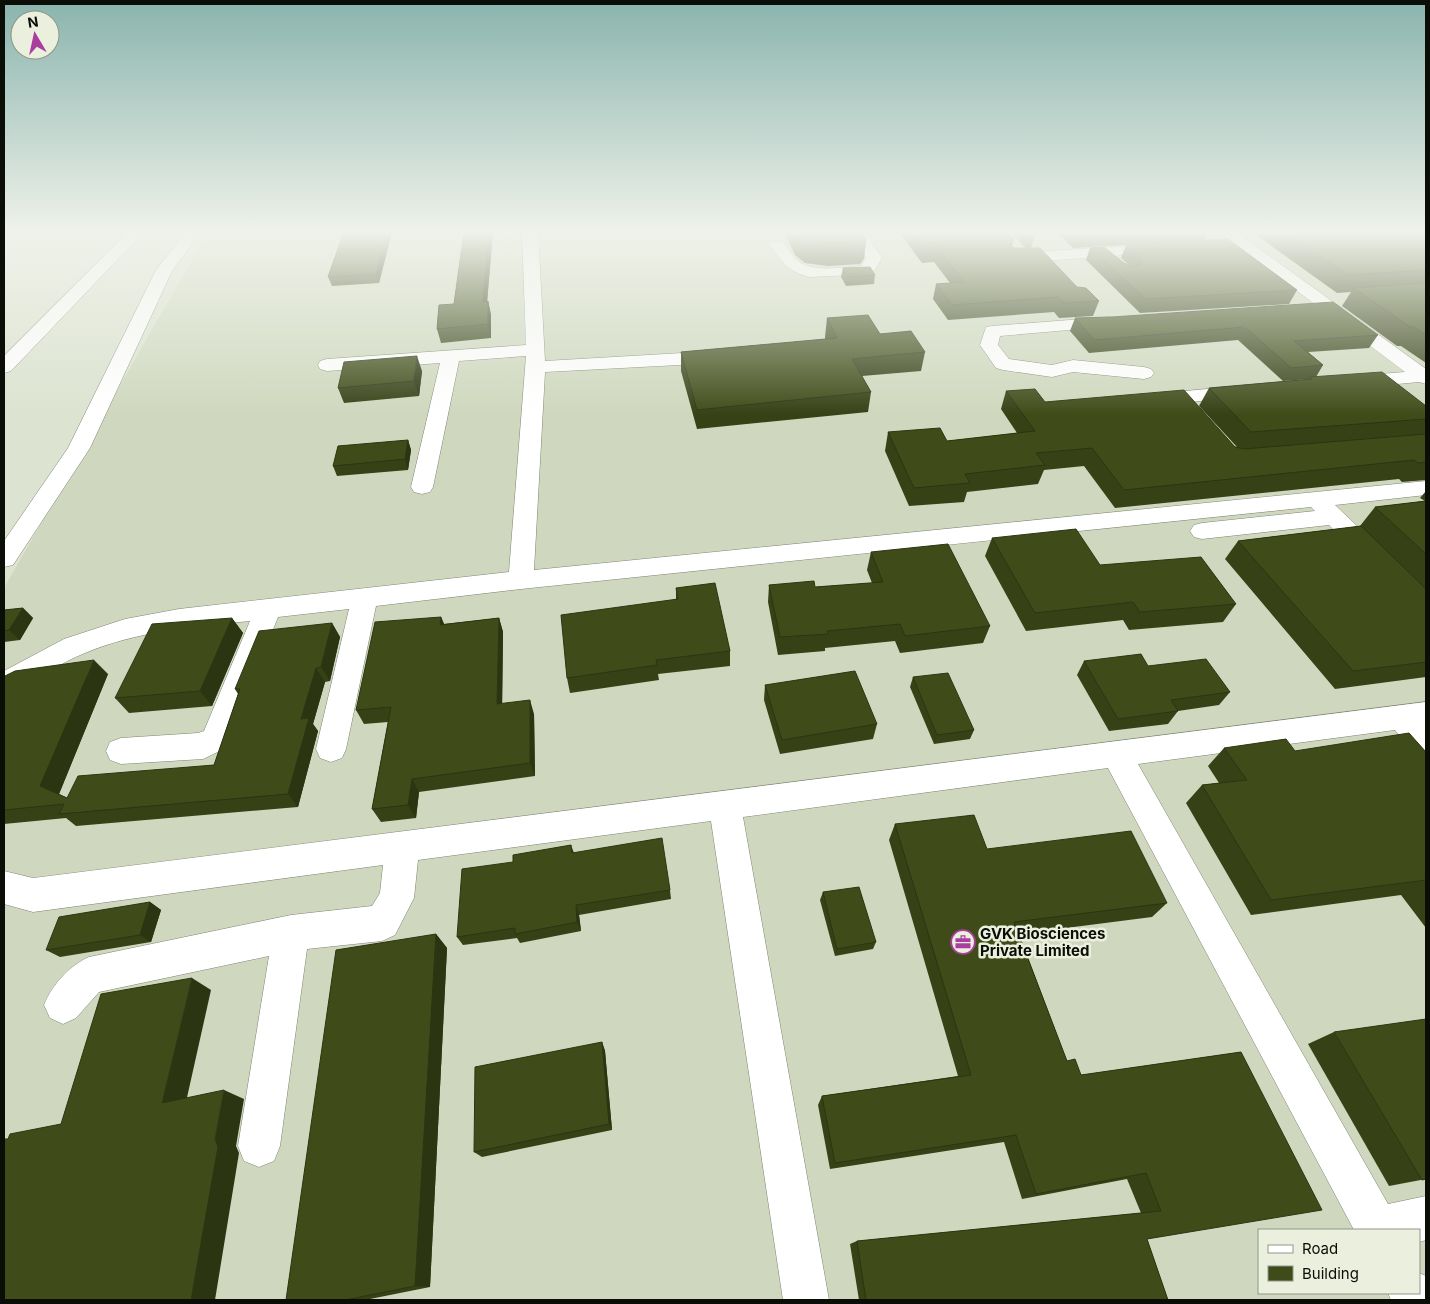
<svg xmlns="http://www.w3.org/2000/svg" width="1430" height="1304" font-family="Inter,sans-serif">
<rect width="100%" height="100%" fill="#dce3d0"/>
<path fill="#cfd8be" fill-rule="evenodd" d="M208,232H1426V1300H4V588ZM1259,1230H1419V1293H1259Z"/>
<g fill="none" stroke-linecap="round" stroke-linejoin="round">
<g stroke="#7e8473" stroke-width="1">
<g id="minor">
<polygon points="128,232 144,232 11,371 4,373 4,356"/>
<polygon points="186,232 201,232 172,271 90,448 13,565 4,567 4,541 68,448 156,270"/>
<path d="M522,232H538L545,361L717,351L724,353L726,357L724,361L717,363L545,372L534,570L1426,481V495L1335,505L1426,592V616L1417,614L1329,525L1202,539L1194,537L1190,531L1194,525L1202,523L1315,511L1311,507L521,589L376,606L346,749L342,758L331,762L320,758L316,749L349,609L278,617L226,748L203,759L121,764L110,760L106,751L110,742L121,738L198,733L204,731L250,621C194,627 137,631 85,653C60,663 37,679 14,692L4,695V671L64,639L125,619L179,609L509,572L526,356L459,361L433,487L430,492L422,494L414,492L411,487L440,363L327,371L320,369L318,365L320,361L327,359L526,345Z"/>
<path d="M849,232H864L882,258L872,274L809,277C789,272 781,261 769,245L772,242C787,238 788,253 798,261C814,273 842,267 861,266L866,258Z"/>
<polygon points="1219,232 1236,232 1426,369 1426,384 1419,382 1354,388 1347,386 1344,382 1347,378 1354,376 1405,372"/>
<polygon points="1161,244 1166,246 1169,249 1166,252 1016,263 1010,261 1008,258 1010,255 1016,253"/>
<polygon points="1109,317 1115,318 1118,322 1115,326 1000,336 998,345 1009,359 1052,365 1073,360 1144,367 1151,369 1154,373 1151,377 1144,379 1073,372 1052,377 1003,370 996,368 980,345 986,327 992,326"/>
<polygon points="1241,386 1248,388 1251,392 1248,396 1152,406 1145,404 1142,400 1145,396 1152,394"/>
<path d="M1426,702V759L1415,755L1395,730L1138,764L1388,1204L1426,1196V1240L1419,1242V1230H1354L1108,768L743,817L829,1300H783L711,821L418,860L414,898L395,935L382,941L307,949L280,1146L274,1161L259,1167L244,1161L238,1146L269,956L99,992L76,1018L63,1024L50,1018L44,1005C52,985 69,966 89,957L291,915L372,906L380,893L383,865L33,912L4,904V871L33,878Z"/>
<polygon points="1419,1273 1426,1276 1426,1300 1391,1300 1388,1293 1419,1293"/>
</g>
</g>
<use href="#minor" fill="#fff" fill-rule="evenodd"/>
</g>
<g fill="#364116">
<polygon points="344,232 392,232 379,283 332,286 328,277"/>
<polygon points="464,232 493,232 487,301 488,301 491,315 491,338 441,343 437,329 454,304"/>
<polygon points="784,232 861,232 866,240 864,258 860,264 828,266 805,263 795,255"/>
<polygon points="899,232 1007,232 1014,239 1012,246 1014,248 1025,248 1011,232 1031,232 1035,236 1031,248 1077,287 1099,301 1093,316 1059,318 1054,312 948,320 933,299 936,284 950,283 934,262 922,263"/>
<polygon points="1056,232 1209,232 1205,240 1073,248"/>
<polygon points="1252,232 1426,232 1426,363 1401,346 1397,346 1342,306 1351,292 1337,293"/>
<polygon points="1126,245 1297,290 1289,304 1140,313 1086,260 1090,248 1124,263 1129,265 1121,258"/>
<polygon points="843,268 875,275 874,284 846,286 841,277"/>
<polygon points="827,318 880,334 925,352 921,371 862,376 871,392 868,412 697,429 681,371 681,352 825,339 825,337"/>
<polygon points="1075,318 1378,335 1369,348 1308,352 1323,365 1316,377 1426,406 1426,480 1402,482 1399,479 1115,508 1084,466 1044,470 1038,484 967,492 964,502 909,506 885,451 888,432 947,441 1017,433 1001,409 1006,391 1045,402 1237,447 1199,406 1209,388 1309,379 1283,381 1238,340 1089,353 1070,331"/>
<polygon points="422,371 419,396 344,403 338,388"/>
<polygon points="408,440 411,450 408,470 337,476 333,466"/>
<polygon points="1426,491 1426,677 1335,689 1225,559 1238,541 1361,526 1360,526 1375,507 1425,501 1420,498"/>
<polygon points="992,538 1100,565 1236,604 1223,622 1129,630 1123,620 1026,631 985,556"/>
<polygon points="871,552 990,626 983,643 900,653 895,641 825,648 825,651 778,655 768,602 769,585 815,587 872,583 867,570"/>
<polygon points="676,588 730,651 730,666 658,674 659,680 570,693 567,678 676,599"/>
<polygon points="23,608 33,618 20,640 4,642 4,610"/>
<polygon points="441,617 444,624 499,618 503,632 502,704 534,714 535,776 419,792 416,818 381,822 372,809 388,722 364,724 356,710"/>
<polygon points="232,618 243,633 212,706 129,713 115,698"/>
<polygon points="332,623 340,637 330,681 325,682 313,724 318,731 298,807 76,826 66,818 4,824 4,679 108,674 59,794 67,798 214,765 238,694 235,689"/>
<polygon points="1084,661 1148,666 1230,692 1219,705 1178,711 1168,724 1109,731 1077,675"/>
<polygon points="913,677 974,730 970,739 934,744 910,687"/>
<polygon points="765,685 877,724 873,739 780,754 764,700"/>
<polygon points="1224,748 1295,751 1426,752 1426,928 1401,895 1251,915 1186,803 1202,785 1219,783 1208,766"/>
<polygon points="895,824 987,849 1167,903 1152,917 1019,934 1067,1061 1081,1075 1241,1052 1147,1239 1168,1300 859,1300 850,1244 857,1241 1141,1213 1127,1179 1022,1199 1004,1142 830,1169 818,1105 822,1096 958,1076 889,840"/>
<polygon points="571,845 574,853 670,890 671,899 579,915 581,931 520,943 517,938 463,945 457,937 513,862"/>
<polygon points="823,892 876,942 873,949 835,956 820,900"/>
<polygon points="150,902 161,910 151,942 60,957 46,950"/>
<polygon points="436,934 447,948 430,1287 365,1300 286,1300"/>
<polygon points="1334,1032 1426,1179 1389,1186 1308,1044"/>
<polygon points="602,1042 605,1051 612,1130 482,1157 474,1152"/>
</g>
<g fill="#2c3512">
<polygon points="387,232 392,232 379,283 376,274"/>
<polygon points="489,232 493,232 486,315 483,302"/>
<polygon points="866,240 864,258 860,264 862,246"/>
<polygon points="488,301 491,315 491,338 488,324"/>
<polygon points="417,356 422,371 419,396 414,381"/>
<polygon points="408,440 411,450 408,470 405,459"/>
<polygon points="23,608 33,618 20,640 9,630"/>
<polygon points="441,617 447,631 440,625"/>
<polygon points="232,618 243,633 212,706 200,691"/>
<polygon points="499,618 503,632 502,718 497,704"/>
<polygon points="332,623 340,637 330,681 321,667"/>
<polygon points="94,660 108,674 57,799 40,786"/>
<polygon points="316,668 325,682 313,724 318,731 298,807 288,794 301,719"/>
<polygon points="530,700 534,714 535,776 530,763"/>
<polygon points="412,779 419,792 416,818 408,805"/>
<polygon points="150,902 161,910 151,942 140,935"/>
<polygon points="576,905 579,915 581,931 577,922"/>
<polygon points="436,934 447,948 430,1287 415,1286"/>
<polygon points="192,978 211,990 184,1111 162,1103"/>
<polygon points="602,1042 605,1051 612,1130 609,1124"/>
<polygon points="224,1090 244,1099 236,1146 239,1153 215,1300 191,1300 215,1139"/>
</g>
<g fill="#3f4c19" stroke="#2c3512">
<polygon points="344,232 387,232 376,274 328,277"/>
<polygon points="464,232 489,232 483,302 488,301 488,324 437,329 439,305 454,304"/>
<polygon points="794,232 861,232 866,240 862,246 830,248 807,245 796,237"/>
<polygon points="912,232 1007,232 1014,239 1010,245 1014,248 1040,248 1077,287 1086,288 1099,301 1064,303 1059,297 952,305 936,284 964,282 937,247 924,248"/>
<polygon points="1028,232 1031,232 1035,236 1029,236 1030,233"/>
<polygon points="1072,232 1145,232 1077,236"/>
<polygon points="1285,232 1426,232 1426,270 1348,275"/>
<polygon points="1228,239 1297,290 1146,299 1090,248 1104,247 1124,263 1134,267 1141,265 1143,261 1126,245"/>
<polygon points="870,267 875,275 847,277 843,268"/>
<polygon points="1426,283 1426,335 1414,327 1410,327 1354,288"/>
<polygon points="1333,302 1378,335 1294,341 1323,365 1291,368 1245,327 1094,340 1075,318 1112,317"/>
<polygon points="868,315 880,334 911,331 925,352 852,359 871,392 697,410 681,352 837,338 827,318"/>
<polygon points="417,356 414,381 338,388 344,362"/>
<polygon points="1382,372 1426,406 1426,419 1251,432 1209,388 1312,379 1310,377"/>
<polygon points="1035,389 1045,402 1184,390 1235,447 1244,449 1426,434 1426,462 1418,463 1414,460 1124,490 1092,448 1036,453 1045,465 965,474 970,483 914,488 888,432 940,428 947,441 1035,431 1006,391"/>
<polygon points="408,440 405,459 333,466 338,446"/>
<polygon points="1426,501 1426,554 1375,507"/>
<polygon points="1361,526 1426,589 1426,662 1353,671 1238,541"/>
<polygon points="1076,529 1100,565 1201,557 1236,604 1140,612 1133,602 1035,613 992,538"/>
<polygon points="948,544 990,626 905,636 900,624 827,631 828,634 780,637 769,585 814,581 815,587 883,582 871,552"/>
<polygon points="715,583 730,651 656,660 657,665 567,678 561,615 678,599 676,588"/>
<polygon points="23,608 9,630 4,631 4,610"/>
<polygon points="441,617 440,625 499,618 497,704 530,700 530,763 412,779 408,805 372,809 391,707 356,710 375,622"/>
<polygon points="232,618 200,691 115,698 152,624"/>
<polygon points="332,623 321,667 316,668 301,719 309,718 288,794 59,814 64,804 4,810 4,679 5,676 15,671 94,660 40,786 67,798 78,776 214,765 240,689 235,689 259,631"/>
<polygon points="1141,654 1148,666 1206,659 1230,692 1171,700 1178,711 1118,719 1084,661"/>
<polygon points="855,671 877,724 782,740 765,685"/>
<polygon points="948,673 974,730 937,735 913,677"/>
<polygon points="1409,733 1426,752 1426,880 1271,900 1202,785 1247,780 1224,748 1286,739 1295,751"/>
<polygon points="974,815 987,849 1131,831 1167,903 1014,922 1067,1061 1075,1059 1081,1075 1241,1052 1322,1210 1147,1239 1168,1300 866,1300 857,1241 1161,1211 1146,1173 1036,1194 1016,1135 835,1163 822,1096 971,1075 895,824"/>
<polygon points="662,838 670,890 576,905 577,922 515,934 515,928 457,937 462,869 513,862 513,855 571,845 572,853"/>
<polygon points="859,887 876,942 837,949 823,892"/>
<polygon points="150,902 140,935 46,950 59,917"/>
<polygon points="436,934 415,1286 345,1300 286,1300 336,950"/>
<polygon points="192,978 162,1103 224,1090 215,1139 218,1147 191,1300 4,1300 4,1139 8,1139 10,1134 61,1124 101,994"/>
<polygon points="1426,1019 1426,1179 1422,1180 1334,1032"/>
<polygon points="602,1042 609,1124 474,1152 475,1067"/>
</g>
<linearGradient id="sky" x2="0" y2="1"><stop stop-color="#89b4ad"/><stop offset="0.56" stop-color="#eff2ea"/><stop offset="1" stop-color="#eff2ea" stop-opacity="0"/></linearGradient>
<rect width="1430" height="415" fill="url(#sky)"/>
<defs>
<g id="office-ring" transform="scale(1.25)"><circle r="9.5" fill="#eaf0dd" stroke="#aa3e9e" stroke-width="1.5"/><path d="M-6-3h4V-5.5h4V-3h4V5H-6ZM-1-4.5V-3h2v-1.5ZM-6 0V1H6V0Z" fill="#aa3e9e"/></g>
</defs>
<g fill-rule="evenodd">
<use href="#office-ring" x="963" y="942"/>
</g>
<g text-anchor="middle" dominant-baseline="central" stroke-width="5" stroke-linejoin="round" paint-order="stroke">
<g font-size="15" font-weight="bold" fill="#0b0d07" stroke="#eaf0dd" text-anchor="start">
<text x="980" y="933">GVK Biosciences<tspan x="980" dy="17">Private Limited</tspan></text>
</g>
</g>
<rect width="1430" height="1304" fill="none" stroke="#0b0d07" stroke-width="10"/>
<rect x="1258" y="1229" width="162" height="65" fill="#eaf0dd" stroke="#919587"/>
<rect x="1268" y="1245" width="25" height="8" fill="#ffffff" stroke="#919587"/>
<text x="1302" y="1254" font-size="15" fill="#0b0d07">Road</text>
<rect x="1268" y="1266" width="25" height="15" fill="#3f4c19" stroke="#919587"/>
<text x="1302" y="1279" font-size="15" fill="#0b0d07">Building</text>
<g transform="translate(35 35) rotate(351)"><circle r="24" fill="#eaf0dd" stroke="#919587"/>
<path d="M0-4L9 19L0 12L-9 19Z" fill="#aa3e9e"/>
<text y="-8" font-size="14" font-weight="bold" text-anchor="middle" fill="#0b0d07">N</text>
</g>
</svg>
